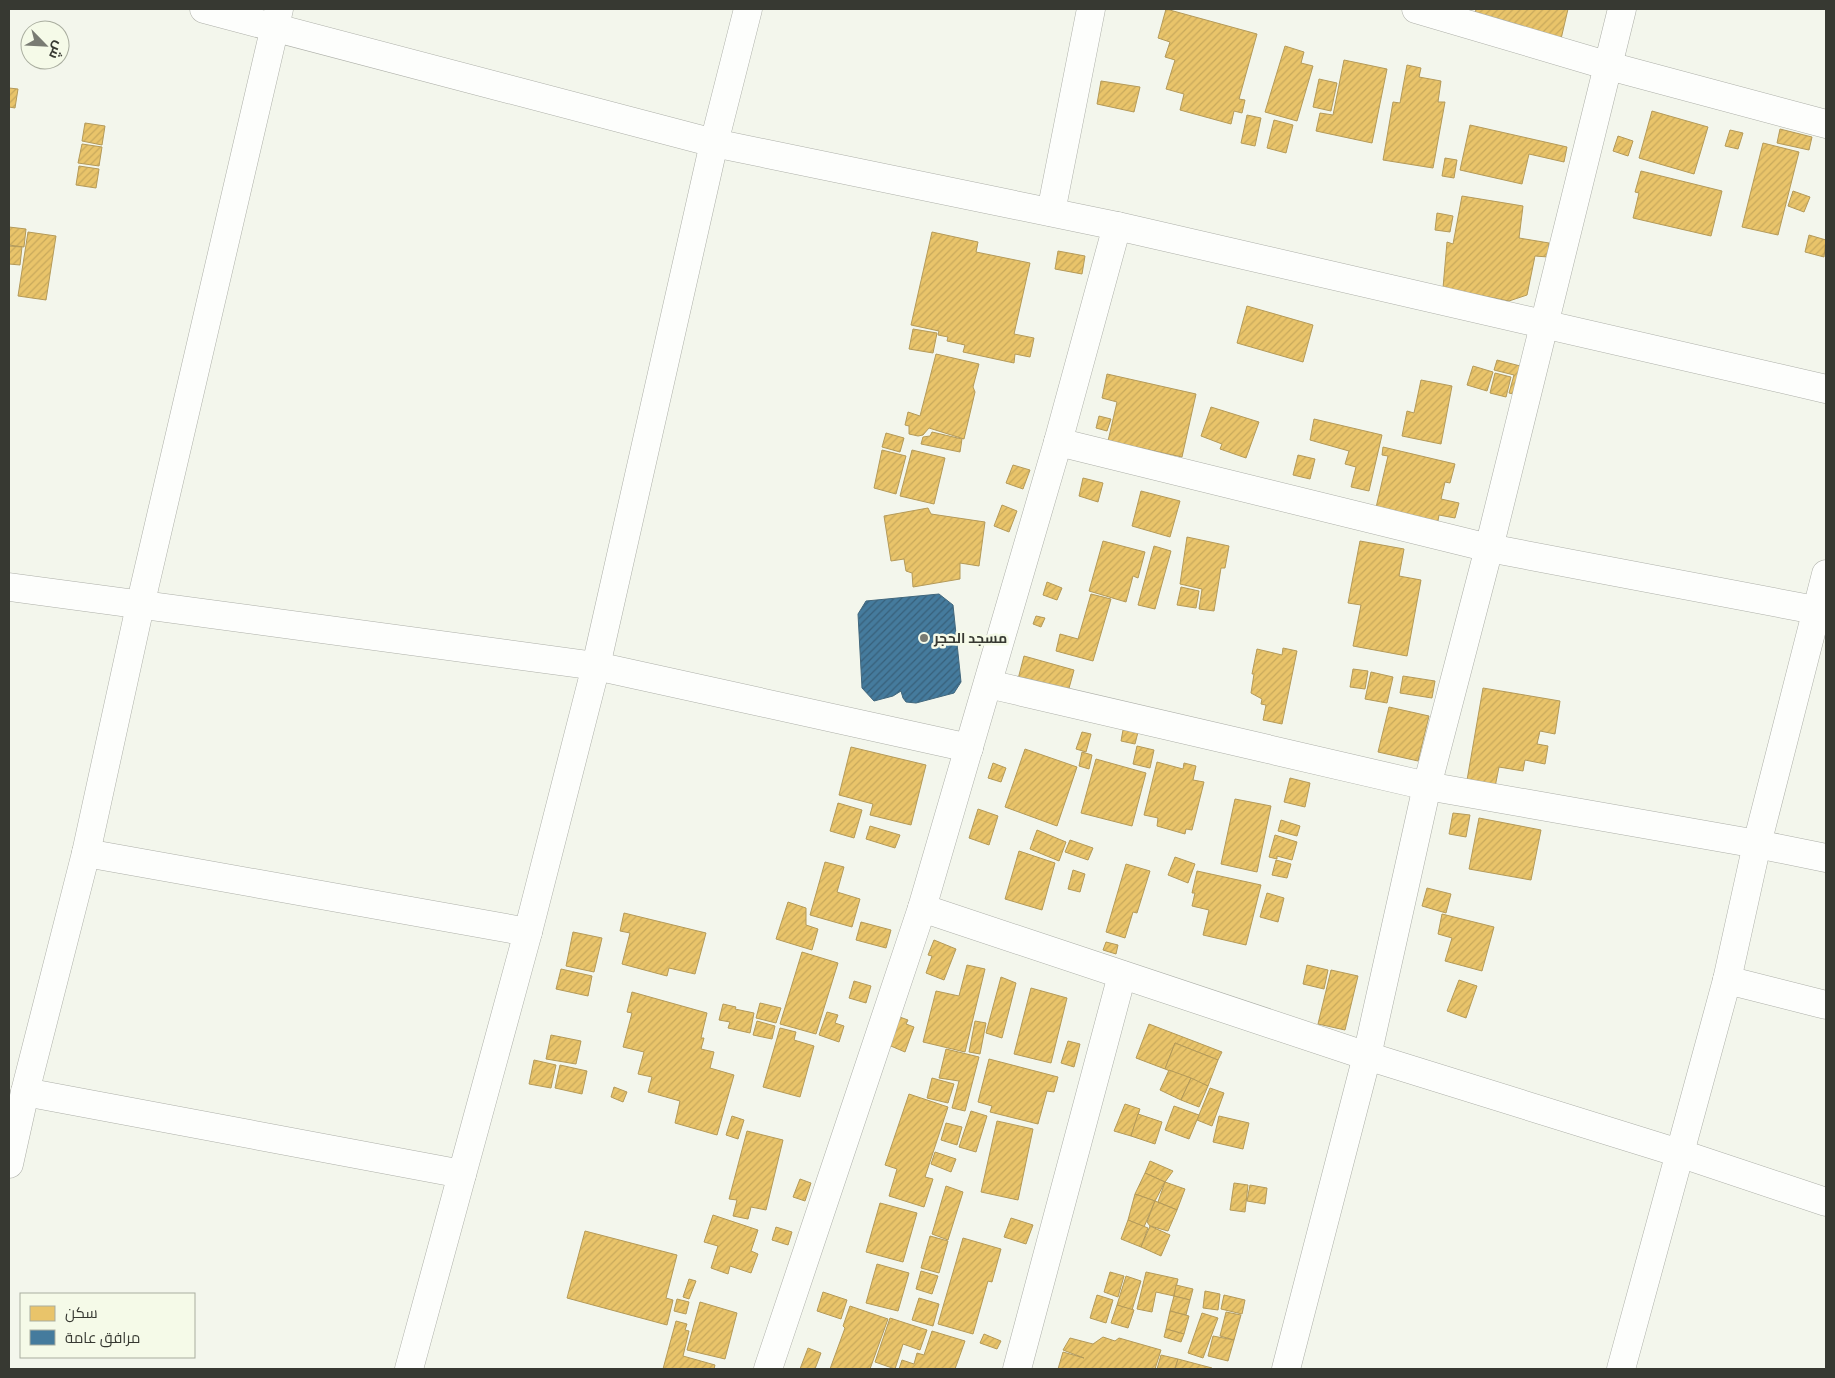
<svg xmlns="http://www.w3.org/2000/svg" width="1835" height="1378" font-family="'PT Sans Narrow',Cairo,sans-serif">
<defs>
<pattern id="homes-hatch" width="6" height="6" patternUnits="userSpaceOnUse" patternTransform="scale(1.25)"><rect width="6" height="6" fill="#e9c46a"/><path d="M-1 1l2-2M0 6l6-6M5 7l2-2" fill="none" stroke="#c8a95c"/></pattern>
<pattern id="public-hatch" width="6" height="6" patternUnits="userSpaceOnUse" patternTransform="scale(1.25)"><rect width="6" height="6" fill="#457b9d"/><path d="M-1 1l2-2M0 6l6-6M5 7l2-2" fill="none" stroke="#38607a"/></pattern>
</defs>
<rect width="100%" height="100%" fill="#f3f6ec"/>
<g fill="url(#homes-hatch)" stroke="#b49a59">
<polygon points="1166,9 1257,34 1239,99 1245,100 1242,113 1234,111 1231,124 1180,110 1184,94 1166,89 1175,60 1165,57 1170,42 1158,38"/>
<polygon points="1476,9 1568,9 1561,39 1474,20"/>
<polygon points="1285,46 1304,52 1301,63 1313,66 1297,121 1265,112"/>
<polygon points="1344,60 1387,69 1372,143 1316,131 1320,113 1333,115"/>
<polygon points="1407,65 1421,68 1419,77 1441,81 1438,102 1445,102 1433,168 1383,160 1393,102 1400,103"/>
<polygon points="1319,79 1337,83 1331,111 1313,107"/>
<polygon points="1101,81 1140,87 1134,112 1097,104"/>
<polygon points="9,88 18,89 15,108 9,107"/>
<polygon points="1652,111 1708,127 1694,174 1639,158"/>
<polygon points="1247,115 1261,118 1255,146 1241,143"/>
<polygon points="1274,120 1293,125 1286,153 1267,148"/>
<polygon points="85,123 105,126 102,145 82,141"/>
<polygon points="1470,125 1567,147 1564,162 1529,154 1522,184 1460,170"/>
<polygon points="1780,129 1812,137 1809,150 1777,143"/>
<polygon points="1730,130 1743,133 1738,149 1725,146"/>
<polygon points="1618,136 1633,141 1628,156 1613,151"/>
<polygon points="1763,143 1799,152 1778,235 1742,227"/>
<polygon points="82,144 102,147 99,166 78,163"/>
<polygon points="1445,158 1457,160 1454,178 1442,176"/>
<polygon points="79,166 99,169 96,188 76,185"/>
<polygon points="1641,171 1722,191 1711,236 1633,218 1639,193 1635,192"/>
<polygon points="1793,191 1810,197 1804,212 1788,206"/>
<polygon points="1462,196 1523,206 1519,238 1549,243 1548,257 1535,256 1527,295 1509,301 1443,288 1447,242 1453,244"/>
<polygon points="1437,213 1453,216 1450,232 1435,230"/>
<polygon points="9,227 26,229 24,247 9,245"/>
<polygon points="28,232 56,236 46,300 18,296"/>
<polygon points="932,232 978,242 976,252 1030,263 1014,334 1034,338 1030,357 1015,354 1014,363 963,352 965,345 947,341 948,337 938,335 939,331 911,325"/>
<polygon points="1809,235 1826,240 1824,257 1805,252"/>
<polygon points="9,246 22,247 20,265 9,264"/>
<polygon points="1058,251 1085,256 1082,274 1055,269"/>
<polygon points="1247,306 1313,325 1303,362 1237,343"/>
<polygon points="913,329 937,333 933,353 909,349"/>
<polygon points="936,354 979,364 973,387 975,392 964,439 929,428 923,435 918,436 909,434 909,426 905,425 908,412 920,416"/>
<polygon points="1497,360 1528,368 1521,396 1509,393 1514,375 1494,370"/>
<polygon points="1473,366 1493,372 1487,391 1467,385"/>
<polygon points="1495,373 1511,377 1506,397 1490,393"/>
<polygon points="1107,374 1196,394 1182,457 1108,441 1117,402 1102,398"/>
<polygon points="1421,380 1452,386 1441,444 1402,436 1407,411 1414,413"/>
<polygon points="1211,407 1259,422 1246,458 1220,449 1222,444 1201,436"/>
<polygon points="1099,416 1111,419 1107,431 1096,428"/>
<polygon points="1314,419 1382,435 1369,491 1351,487 1356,467 1345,464 1349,451 1310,440"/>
<polygon points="932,432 962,439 960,452 921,444 923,437 930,436"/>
<polygon points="886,433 904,438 900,452 882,447"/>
<polygon points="1383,447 1455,464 1450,483 1445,482 1441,499 1459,503 1455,518 1439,515 1437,527 1375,512 1388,456 1382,455"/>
<polygon points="882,450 906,456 896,494 874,488"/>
<polygon points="912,450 945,458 934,504 900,496"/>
<polygon points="1298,455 1315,459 1310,479 1293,475"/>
<polygon points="1013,465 1030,470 1023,489 1006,483"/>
<polygon points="1083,478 1103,483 1098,502 1079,496"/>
<polygon points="1141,491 1180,501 1170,537 1132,526"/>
<polygon points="1002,505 1017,511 1009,532 994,526"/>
<polygon points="928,508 931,514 985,522 979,566 960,563 960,579 913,587 912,573 906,571 904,559 891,561 884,516"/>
<polygon points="1187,537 1229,546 1225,568 1221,568 1214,611 1199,609 1202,589 1180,584"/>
<polygon points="1103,541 1145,552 1138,578 1133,576 1126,602 1089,591"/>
<polygon points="1360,541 1404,549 1399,576 1421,580 1407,656 1353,646 1361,605 1348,603"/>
<polygon points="1154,546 1171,551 1155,609 1138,605"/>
<polygon points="1047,582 1062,588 1057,600 1043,595"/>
<polygon points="1181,587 1199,591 1196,608 1177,605"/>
<polygon points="1091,594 1111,599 1093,661 1056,651 1060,634 1078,639"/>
<polygon points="1036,616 1045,618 1041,627 1033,624"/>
<polygon points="1283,648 1297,651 1282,724 1263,720 1266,705 1261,704 1262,699 1251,693 1254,674 1252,674 1257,649 1282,655"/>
<polygon points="1024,656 1074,670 1068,692 1018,679"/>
<polygon points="1353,669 1368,671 1365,689 1350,687"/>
<polygon points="1371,672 1393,677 1387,703 1365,699"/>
<polygon points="1403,676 1435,681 1432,698 1400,693"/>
<polygon points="1483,688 1560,701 1555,734 1540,731 1537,744 1548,746 1545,764 1525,760 1523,771 1499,767 1494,792 1466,786"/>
<polygon points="1389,707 1429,716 1418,761 1378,752"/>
<polygon points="1123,730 1138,732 1135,744 1121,741"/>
<polygon points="1082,732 1091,734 1086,752 1076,749"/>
<polygon points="1137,746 1154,750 1150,768 1133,764"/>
<polygon points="851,747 926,765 911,825 870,815 873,804 839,795"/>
<polygon points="1025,749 1077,767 1057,826 1005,807"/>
<polygon points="1082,752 1092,755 1089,769 1079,766"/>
<polygon points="1096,759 1146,773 1132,826 1081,813"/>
<polygon points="1157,762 1183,769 1184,763 1196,766 1193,780 1204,782 1192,830 1186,829 1185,834 1157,826 1158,818 1144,815"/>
<polygon points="993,763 1006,768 1001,782 988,778"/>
<polygon points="1290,778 1310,783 1305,807 1284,802"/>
<polygon points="1235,799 1271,806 1257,872 1221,864"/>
<polygon points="838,803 862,810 854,838 830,831"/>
<polygon points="978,809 998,816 989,845 969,838"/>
<polygon points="1453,813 1470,815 1466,837 1449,834"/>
<polygon points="1479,818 1541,830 1531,880 1469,869"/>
<polygon points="1281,820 1300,826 1297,836 1278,831"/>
<polygon points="870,826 900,835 895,848 866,839"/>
<polygon points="1037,830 1066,842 1059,861 1030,849"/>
<polygon points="1275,835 1297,842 1292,860 1277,856 1277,859 1269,857"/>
<polygon points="1070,840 1093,848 1088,860 1065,852"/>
<polygon points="1019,851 1055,863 1042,910 1005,899"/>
<polygon points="1175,857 1195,864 1188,883 1168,875"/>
<polygon points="1276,860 1291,864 1287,878 1272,875"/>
<polygon points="825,862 844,867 837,892 860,899 852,927 810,915"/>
<polygon points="1126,864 1150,871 1137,913 1133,912 1125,938 1106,932"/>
<polygon points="1073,870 1085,874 1080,892 1068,889"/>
<polygon points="1197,871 1261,885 1246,945 1203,935 1209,910 1192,906 1195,893 1192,893"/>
<polygon points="1427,888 1451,894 1446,913 1422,906"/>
<polygon points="1267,893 1284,898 1278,922 1260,917"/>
<polygon points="788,902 806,908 806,925 818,929 812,950 776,939"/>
<polygon points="624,913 706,933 695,974 669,968 667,976 622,964 630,933 620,931"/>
<polygon points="1442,914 1494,927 1482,971 1445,961 1452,938 1438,934"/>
<polygon points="861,922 891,930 886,948 856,940"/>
<polygon points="573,932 602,938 594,972 566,966"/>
<polygon points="934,940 956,949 944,980 926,973 932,956 928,955"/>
<polygon points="1106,942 1118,945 1116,954 1103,950"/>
<polygon points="802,952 838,963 816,1034 780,1024"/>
<polygon points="967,965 985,969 965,1052 923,1042 936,991 959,996"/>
<polygon points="1307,965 1328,970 1324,989 1303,984"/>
<polygon points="561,969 592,976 588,996 556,989"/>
<polygon points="1331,970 1358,976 1345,1030 1318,1024"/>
<polygon points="1001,977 1016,983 1002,1038 986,1033"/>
<polygon points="1459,980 1477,986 1466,1018 1447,1011"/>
<polygon points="854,981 871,986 866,1003 849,998"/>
<polygon points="1031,988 1067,998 1051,1063 1014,1054"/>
<polygon points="632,992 707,1013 701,1038 704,1038 701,1049 714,1052 710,1068 734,1075 717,1135 675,1123 680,1101 648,1092 652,1077 638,1074 644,1052 623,1047 632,1013 627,1012"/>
<polygon points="760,1003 781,1008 776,1023 756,1018"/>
<polygon points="723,1004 736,1007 735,1009 754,1013 750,1033 728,1028 730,1022 719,1020"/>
<polygon points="827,1012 838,1015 835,1023 844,1026 839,1042 819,1035"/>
<polygon points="897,1016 908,1020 906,1024 914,1027 905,1052 886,1044"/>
<polygon points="757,1021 775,1026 772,1039 753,1035"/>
<polygon points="975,1021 986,1023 980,1054 969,1052"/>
<polygon points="1149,1024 1222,1052 1218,1060 1175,1043 1165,1069 1136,1058"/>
<polygon points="780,1028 796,1032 794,1040 814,1046 800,1097 763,1087"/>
<polygon points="551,1035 581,1041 576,1064 546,1059"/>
<polygon points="1068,1041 1080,1044 1074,1067 1061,1063"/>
<polygon points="1175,1043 1218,1060 1208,1086 1165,1069"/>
<polygon points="946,1049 979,1057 965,1111 952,1108 959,1081 939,1078"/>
<polygon points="989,1059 1058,1077 1054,1092 1047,1091 1038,1124 990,1112 992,1106 978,1102"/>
<polygon points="534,1060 556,1065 551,1088 529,1084"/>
<polygon points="560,1065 587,1071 582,1094 555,1088"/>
<polygon points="1169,1070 1191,1078 1181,1100 1160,1090"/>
<polygon points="932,1078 954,1084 948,1103 927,1098"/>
<polygon points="1191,1078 1208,1086 1199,1107 1181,1100"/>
<polygon points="614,1087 627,1092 623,1102 611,1097"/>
<polygon points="1210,1088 1224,1093 1212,1126 1197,1120"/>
<polygon points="909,1094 948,1107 925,1177 933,1179 924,1207 889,1196 897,1169 885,1165"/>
<polygon points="1125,1104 1140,1109 1131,1136 1114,1131"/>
<polygon points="1174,1106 1199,1115 1189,1139 1165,1130"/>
<polygon points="971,1111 987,1116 976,1152 959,1147"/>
<polygon points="1138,1114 1162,1122 1155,1144 1131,1136"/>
<polygon points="732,1116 744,1120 738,1139 726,1135"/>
<polygon points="1219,1116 1249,1123 1243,1149 1213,1142"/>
<polygon points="997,1121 1033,1129 1018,1200 981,1192"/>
<polygon points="946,1123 962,1127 957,1145 941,1140"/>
<polygon points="747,1131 783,1140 766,1210 751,1207 748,1219 733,1216 737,1200 729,1199"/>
<polygon points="935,1152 956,1159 951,1172 931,1164"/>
<polygon points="1150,1161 1173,1171 1165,1182 1145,1173"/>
<polygon points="1145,1173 1165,1182 1155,1201 1135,1194"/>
<polygon points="800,1179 811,1183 805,1201 793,1197"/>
<polygon points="1165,1182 1185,1189 1177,1210 1158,1202"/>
<polygon points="1234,1183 1248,1185 1245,1212 1230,1210"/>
<polygon points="1250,1185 1267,1188 1265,1204 1247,1201"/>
<polygon points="946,1186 963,1192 948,1240 932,1234"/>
<polygon points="1135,1194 1155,1201 1144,1227 1128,1220"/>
<polygon points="1155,1201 1177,1210 1168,1231 1150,1226 1147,1222"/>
<polygon points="880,1203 917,1213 903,1262 866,1252"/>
<polygon points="713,1215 758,1230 751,1251 758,1254 751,1273 730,1266 728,1274 711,1268 718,1246 704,1242"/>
<polygon points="1011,1218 1033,1225 1026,1244 1004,1237"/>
<polygon points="1128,1220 1148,1228 1141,1247 1121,1239"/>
<polygon points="1150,1226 1170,1235 1161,1256 1141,1247"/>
<polygon points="776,1227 792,1232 788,1245 772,1240"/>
<polygon points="585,1231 677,1255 666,1298 673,1300 667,1325 567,1298"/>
<polygon points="930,1236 948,1241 939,1273 921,1268"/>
<polygon points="963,1238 1001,1249 992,1282 988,1281 973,1334 938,1324"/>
<polygon points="877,1264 909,1273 898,1311 866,1303"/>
<polygon points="921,1271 938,1276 932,1294 916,1289"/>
<polygon points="1110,1272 1124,1276 1118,1297 1104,1292"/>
<polygon points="1146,1272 1178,1279 1174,1296 1156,1292 1152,1312 1137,1309"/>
<polygon points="1126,1276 1141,1281 1132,1310 1117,1305"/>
<polygon points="689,1279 696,1281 689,1299 683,1297"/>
<polygon points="1176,1285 1193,1289 1190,1300 1174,1296"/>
<polygon points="1205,1291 1220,1294 1218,1310 1203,1308"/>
<polygon points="823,1292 847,1300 841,1319 817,1311"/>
<polygon points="1097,1295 1113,1300 1106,1323 1090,1318"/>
<polygon points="1224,1295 1245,1300 1242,1314 1221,1309"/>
<polygon points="1174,1296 1190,1300 1186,1315 1170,1311"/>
<polygon points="919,1298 939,1304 933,1326 912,1320"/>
<polygon points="677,1299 689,1302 686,1314 674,1311"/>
<polygon points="700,1302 737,1313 725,1359 687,1350"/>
<polygon points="1117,1305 1134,1310 1128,1328 1111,1323"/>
<polygon points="850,1306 888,1319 870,1369 830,1369 845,1328 843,1326"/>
<polygon points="1170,1311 1189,1316 1184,1334 1166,1329"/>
<polygon points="1226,1312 1241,1315 1234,1340 1220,1336"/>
<polygon points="1202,1313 1218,1318 1203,1358 1188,1353"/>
<polygon points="890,1318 927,1330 920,1350 903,1344 895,1369 875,1362"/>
<polygon points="676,1321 687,1324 685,1330 689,1331 683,1356 715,1365 714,1369 663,1369"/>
<polygon points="1166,1329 1184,1334 1181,1342 1164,1337"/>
<polygon points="932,1331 965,1341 955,1369 899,1369 902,1360 914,1364 917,1353 924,1355"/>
<polygon points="984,1334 1001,1341 997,1349 980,1343"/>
<polygon points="1213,1336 1234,1340 1228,1361 1208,1356"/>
<polygon points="1103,1337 1115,1341 1119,1338 1161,1350 1155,1369 1058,1369 1063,1352 1084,1358 1063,1350 1070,1338 1093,1344"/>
<polygon points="808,1348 821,1353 815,1369 800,1369"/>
<polygon points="1161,1355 1178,1359 1175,1369 1157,1369"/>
<polygon points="1178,1359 1212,1368 1211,1369 1175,1369"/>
</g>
<polygon fill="url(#public-hatch)" stroke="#41677d" points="939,594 953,605 961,682 954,693 916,703 906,702 903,698 901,691 893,696 874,701 862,688 858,614 866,601"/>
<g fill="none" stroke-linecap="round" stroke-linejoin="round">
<g stroke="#adafa8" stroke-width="29">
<g id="minor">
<polyline points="204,9 714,143 1117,226 1826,389"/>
<polyline points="1416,9 1609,66 1826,124"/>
<polyline points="1051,212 1091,9"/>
<polyline points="1058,442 1489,548 1826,612"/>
<polyline points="9,587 596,666 969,748"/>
<polyline points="988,684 1427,786 1757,844 1826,858"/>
<polyline points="86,853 528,932"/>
<polyline points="922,908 1367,1056 1679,1153 1826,1202"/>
<polyline points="1727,980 1826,1005"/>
<polyline points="25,1092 462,1174"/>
<polyline points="9,1164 25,1092 86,853 140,606 279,9"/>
<polyline points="409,1369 528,932 596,666 714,143 748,9"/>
<polyline points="768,1369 922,908 1058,442 1117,226"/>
<polyline points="1017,1369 1122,975"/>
<polyline points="1286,1369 1367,1056 1427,786 1489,548 1622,9"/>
<polyline points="1621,1369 1727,980 1757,844 1826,574"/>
</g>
</g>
<use href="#minor" stroke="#fdfefc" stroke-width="28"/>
</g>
<circle fill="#797b73" stroke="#f5fae8" stroke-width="2" cx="924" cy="638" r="5"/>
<g text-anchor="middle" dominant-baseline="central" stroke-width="5" stroke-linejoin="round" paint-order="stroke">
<g font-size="14" font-weight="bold" fill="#373932" stroke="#f5fae8" text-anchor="start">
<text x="934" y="638">مسجد الحجر</text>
</g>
</g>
<rect width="1835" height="1378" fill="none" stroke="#373932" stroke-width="20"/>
<rect x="20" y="1293" width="175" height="65" fill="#f5fae8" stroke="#a9ad9f"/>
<rect x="30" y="1306" width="25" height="15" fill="#e9c46a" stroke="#a9ad9f"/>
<text x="65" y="1318" font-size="15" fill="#373932">سكن</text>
<rect x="30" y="1330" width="25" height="15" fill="#457b9d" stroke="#a9ad9f"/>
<text x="65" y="1343" font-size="15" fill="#373932">مرافق عامة</text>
<g transform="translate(45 45) rotate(114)"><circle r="24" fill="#f5fae8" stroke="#a9ad9f"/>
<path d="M0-4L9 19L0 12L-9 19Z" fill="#797b73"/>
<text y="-8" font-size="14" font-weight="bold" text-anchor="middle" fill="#373932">ش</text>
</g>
</svg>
